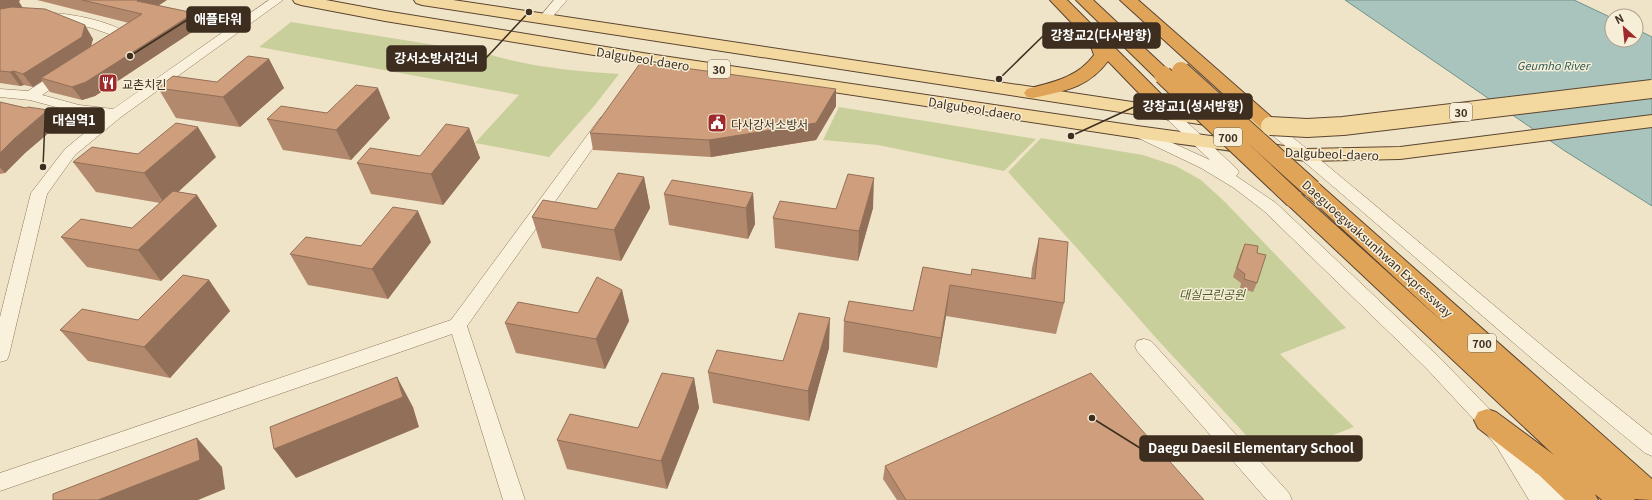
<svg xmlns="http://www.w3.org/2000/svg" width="1652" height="500" font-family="Georgia,'Noto Sans KR',serif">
<rect width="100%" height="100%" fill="#f0e4c8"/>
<g fill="#c9cf9b">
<path d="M291,22L485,53C528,67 574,71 619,74L595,105L549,157L475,143L519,95L259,47Z"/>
<polygon points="839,107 1036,139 1004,171 878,145 823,140"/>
<polygon points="1041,138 1143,155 1176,166 1201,180 1225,202 1346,328 1280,354 1354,427 1269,460 1156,338 1083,255 1008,172"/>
</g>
<polygon fill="#a9c4bc" stroke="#6f938a" points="1345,0 1574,0 1612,18 1612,40 1636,40 1636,29 1652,37 1652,206 1565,151"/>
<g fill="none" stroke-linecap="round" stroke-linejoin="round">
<g stroke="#8d765c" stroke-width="1">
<g id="minor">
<polygon points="269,0 283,0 121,117 75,155 47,194 9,355 7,360 0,362 0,317 31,193 65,149 104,117 78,113 30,100 0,97 0,89 28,91 60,70 65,69 70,70 72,73 70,76 42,95 79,105 113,109"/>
<polygon points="554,0 567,0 548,22 540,22 538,19"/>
<path d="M49,13C69,13 102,20 120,29C124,30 126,35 129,38L115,48H105L103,45L114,37L112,35L92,28L61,21L45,20L43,17L45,14Z"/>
<path d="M1170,110L1175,111L1236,168L1239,172L1236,176L1276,203L1440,358L1494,414L1511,435L1536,473L1544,470C1557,474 1570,488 1576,500H1529L1497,447L1480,426L1426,368L1264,211L1234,188L1201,168L1132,135L1130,132L1132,129L1137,127L1142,129L1210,160L1165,117L1163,114L1165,111Z"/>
<polygon points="605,117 610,118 612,121 467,326 525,500 503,500 452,334 0,491 0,473 451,320 600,118"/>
<path d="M1270,122L1275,123C1402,225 1524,334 1652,435V456L1645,453C1515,348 1393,235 1265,129L1263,126L1265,123Z"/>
<polygon points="1144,339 1151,341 1289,493 1292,500 1267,500 1137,351 1135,346 1137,341"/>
</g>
</g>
<g stroke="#5b4430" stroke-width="2">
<g id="major">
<polygon points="293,0 326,0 385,11 649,54 1137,126 1306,149 1400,147 1652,115 1652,127 1400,159 1306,161 1137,138 649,64 385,21 301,5 295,3"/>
<polygon points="414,0 453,0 1225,116 1270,120 1277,122 1280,126 1277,130 1270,132 1225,128 422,5 416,3"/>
</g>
</g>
<g stroke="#5b4430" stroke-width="2">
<g id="highway">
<path d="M1050,0H1067L1177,110L1179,114L1177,118L1170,120L1163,118L1108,61C1088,88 1064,91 1033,98L1027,97L1024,93L1027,89C1053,82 1077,78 1094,55L1089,41Z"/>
<polygon points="1076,0 1093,0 1169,71 1172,75 1169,79 1163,80 1157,79"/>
<polygon points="1120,0 1138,0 1277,122 1280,126 1277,130 1270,132 1263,130"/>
<polygon points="1312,182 1319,184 1652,479 1652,500 1634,499 1635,500 1602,500 1595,494 1598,500 1565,500 1539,475 1478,428 1474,420 1478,412 1487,409 1496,412 1554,455 1287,204 1284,199 1287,194 1294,192 1301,194 1446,325 1305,194 1302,189 1305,184"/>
</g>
</g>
<use href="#minor" fill="#faf1dc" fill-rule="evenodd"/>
<use href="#major" fill="#f3d9a0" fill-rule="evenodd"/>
<use href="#highway" fill="#e0a458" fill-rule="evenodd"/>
<g stroke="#5b4430" stroke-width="20" stroke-linecap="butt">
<polyline id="major-bridge" points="1270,126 1307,128 1343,126 1652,89"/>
</g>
<g stroke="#5b4430" stroke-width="20" stroke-linecap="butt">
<g id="highway-bridge">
<polyline points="1181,71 1312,189"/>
<polyline points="1163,75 1294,199"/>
</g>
</g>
<use href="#major-bridge" stroke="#f3d9a0" stroke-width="18"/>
<use href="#highway-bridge" stroke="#e0a458" stroke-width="18"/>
</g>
<g fill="#b2896c">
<polygon points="0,0 19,2 23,8 93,39 91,46 129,23 37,0 167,0 158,6 194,13 201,26 95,96 82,100 50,92 42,81 33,87 24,85 20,86 0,83"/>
<polygon points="269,59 284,88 240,127 176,118 158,88 217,82"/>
<polygon points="0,102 26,108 48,110 59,124 25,153 5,173 0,174"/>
<polygon points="836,106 816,140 711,157 593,150 590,133"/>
<polygon points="327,113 390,118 351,160 283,150 267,119"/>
<polygon points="469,128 480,158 443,205 371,194 357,163 420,156"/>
<polygon points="138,154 216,157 178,192 197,195 217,226 161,281 87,267 61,237 132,228 160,203 96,192 73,162"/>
<polygon points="644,177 650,208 621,261 542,248 532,217 597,209"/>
<polygon points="753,193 755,224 748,239 669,225 664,194"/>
<polygon points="873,208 858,261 775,248 773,218 836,209"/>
<polygon points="1039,238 1064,303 1056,334 946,316 937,368 843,352 844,321 913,311 923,267 971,275 1031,278 1032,268"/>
<polygon points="431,242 388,299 308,285 290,254 361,246"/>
<polygon points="1245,244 1257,253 1257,283 1253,292 1240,288 1241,283 1233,277 1241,253"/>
<polygon points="209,280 230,311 170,378 88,361 60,330 138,320"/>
<polygon points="622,290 629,321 605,369 516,353 505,323 578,313"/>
<polygon points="829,348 809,421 713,403 708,372 783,361"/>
<polygon points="694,378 699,408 667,489 567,469 557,440 638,428"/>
<polygon points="885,466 1204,500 897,500 883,479"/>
</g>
<g fill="#916f58">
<polygon points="0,0 20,0 19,2 24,10 0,14"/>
<polygon points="139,0 167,0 144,14 137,1"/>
<polygon points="194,13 201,26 95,96 82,100 72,87"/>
<polygon points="85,25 93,39 90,50 41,78 42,81 33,87 23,74"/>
<polygon points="269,59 284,88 240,127 223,97"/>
<polygon points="14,71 24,85 20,86 10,72"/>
<polygon points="378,88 390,118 351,160 336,130"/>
<polygon points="836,89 836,106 816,140 711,157 709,140"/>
<polygon points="48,110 59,124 25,153 5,173 0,167 0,153 14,139"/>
<polygon points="198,127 216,157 165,204 144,173"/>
<polygon points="469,128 480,158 443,205 431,174"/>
<polygon points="644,177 650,208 621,261 614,230"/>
<polygon points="874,178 873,208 858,261 859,231"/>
<polygon points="753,193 755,224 748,239 746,208"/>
<polygon points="197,195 217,226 161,281 138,250"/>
<polygon points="418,211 431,242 388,299 372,269"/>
<polygon points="209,280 230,311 170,378 144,347"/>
<polygon points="950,285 946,316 937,368 941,338"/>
<polygon points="622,290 629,321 605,369 596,339"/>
<polygon points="830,318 829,348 809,421 808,391"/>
<polygon points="397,377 413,407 419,427 296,478 274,449"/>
<polygon points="694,378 699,408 667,489 661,461"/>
<polygon points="197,438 222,467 225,489 198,500 98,500"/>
</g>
<g fill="#cf9f7d" stroke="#916f58">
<polygon points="82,0 139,0 137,1 194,13 86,82 72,87 41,78 142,14"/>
<polygon points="12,7 45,9 85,25 82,37 23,74 14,71 10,72 0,71 0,9"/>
<polygon points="248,56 269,59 223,97 158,88 173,76 217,82"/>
<polygon points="641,62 836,89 816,123 709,140 590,133"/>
<polygon points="356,85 378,88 336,130 267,119 281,106 327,113"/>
<polygon points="0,102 26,108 28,107 48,110 14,139 0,153"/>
<polygon points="176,123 198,127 144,173 73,162 92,147 138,154"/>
<polygon points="446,124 469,128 431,174 357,163 370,148 420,156"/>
<polygon points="618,173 644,177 614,230 532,217 543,200 597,209"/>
<polygon points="848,174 874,178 859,231 773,218 780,201 836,209"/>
<polygon points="672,180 753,193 746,208 664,194"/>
<polygon points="173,191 197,195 138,250 61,237 81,219 132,228"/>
<polygon points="393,207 418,211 372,269 290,254 306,237 361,246"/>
<polygon points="1039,238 1068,242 1064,303 950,285 941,338 844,321 849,301 913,311 923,267 971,275 972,269 1035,279"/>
<polygon points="1245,244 1258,246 1257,253 1266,255 1257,283 1244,279 1245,274 1237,268"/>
<polygon points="183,275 209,280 144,347 60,330 82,309 138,320"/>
<polygon points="597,277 622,290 596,339 505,323 518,302 578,313"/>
<polygon points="799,313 830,318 808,391 708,372 717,350 783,361"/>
<polygon points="662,373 694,378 661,461 557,440 570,414 638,428"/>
<polygon points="1091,373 1204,500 906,500 885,466"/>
<polygon points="397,377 403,397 274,449 270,427"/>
<polygon points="197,438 200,460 98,500 53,500 53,494"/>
</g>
<defs>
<g id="restaurant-square" transform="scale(1)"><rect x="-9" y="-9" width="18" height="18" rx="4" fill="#9e2a2b" stroke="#f7eed8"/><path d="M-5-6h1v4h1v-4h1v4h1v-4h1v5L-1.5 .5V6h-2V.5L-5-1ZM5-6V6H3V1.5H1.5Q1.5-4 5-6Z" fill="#fff"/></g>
<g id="civic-square" transform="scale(1)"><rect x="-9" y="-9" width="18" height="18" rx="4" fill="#9e2a2b" stroke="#f7eed8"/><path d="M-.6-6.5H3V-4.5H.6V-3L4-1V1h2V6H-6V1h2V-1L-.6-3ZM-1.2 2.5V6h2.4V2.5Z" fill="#fff"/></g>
</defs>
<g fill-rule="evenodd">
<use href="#restaurant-square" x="108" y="83"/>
<use href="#civic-square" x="717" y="123"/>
</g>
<g text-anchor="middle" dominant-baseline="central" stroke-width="3" stroke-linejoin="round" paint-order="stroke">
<g font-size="11" font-style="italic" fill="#2f5d5a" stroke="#f7eed8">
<text x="1553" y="65">Geumho River</text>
</g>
<g fill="#f7eed8" stroke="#756857" stroke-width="1">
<rect x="708" y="60" width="22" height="18" rx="3"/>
<rect x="1450" y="103" width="22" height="18" rx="3"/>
<rect x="1214" y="128" width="28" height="18" rx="3"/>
<rect x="1468" y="334" width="28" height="18" rx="3"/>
</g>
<g font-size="11" font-weight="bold" fill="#3d2e20">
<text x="719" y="69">30</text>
<text x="1461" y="112">30</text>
<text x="1228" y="137">700</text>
<text x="1482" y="343">700</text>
</g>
<g font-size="12" fill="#3d2e20" stroke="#f7eed8">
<text transform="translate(643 58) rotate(9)">Dalgubeol-daero</text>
<text transform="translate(975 108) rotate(9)">Dalgubeol-daero</text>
<text transform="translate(1332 153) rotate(2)">Dalgubeol-daero</text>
<text transform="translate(1378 248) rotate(42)">Daeguoegwaksunhwan Expressway</text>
</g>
<g font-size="12" fill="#3d2e20" stroke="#f7eed8" text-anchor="start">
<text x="122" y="83">교촌치킨</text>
<text x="731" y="123">다사강서소방서</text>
</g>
<g font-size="12" font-style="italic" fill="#4d5a26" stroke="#f7eed8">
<text x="1212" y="293">대실근린공원</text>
</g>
</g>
<path fill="none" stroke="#3d2e20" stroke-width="1.5" d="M130 56L187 20M999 79L1043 36M529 12L486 58M1071 136L1134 107M43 167L45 120M1092 418L1140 448"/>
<g fill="#3d2e20" stroke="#f7eed8" stroke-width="1.5">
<circle cx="130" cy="56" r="4"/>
<circle cx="999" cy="79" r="4"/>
<circle cx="529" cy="12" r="4"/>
<circle cx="1071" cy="136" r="4"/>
<circle cx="43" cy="167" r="4"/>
<circle cx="1092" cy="418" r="4"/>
</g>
<g fill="#3d2e20" stroke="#3d2e20" stroke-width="1.5">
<rect x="187" y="7" width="63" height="25" rx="4"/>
<rect x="1043" y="23" width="117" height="25" rx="4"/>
<rect x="387" y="46" width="99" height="25" rx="4"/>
<rect x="1134" y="94" width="118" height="25" rx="4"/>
<rect x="45" y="108" width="59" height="25" rx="4"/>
<rect x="1140" y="436" width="222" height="25" rx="4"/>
</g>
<g font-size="13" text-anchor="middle" font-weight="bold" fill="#fff">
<text x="218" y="24">애플타워</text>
<text x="1101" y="40">강창교2(다사방향)</text>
<text x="436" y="63">강서소방서건너</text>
<text x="1193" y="111">강창교1(성서방향)</text>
<text x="74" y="125">대실역1</text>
<text x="1251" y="453">Daegu Daesil Elementary School</text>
</g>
<g transform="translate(1624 28) rotate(333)"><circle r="19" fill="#f7eed8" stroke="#ada18e"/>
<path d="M0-3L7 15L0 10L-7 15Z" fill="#9e2a2b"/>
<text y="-6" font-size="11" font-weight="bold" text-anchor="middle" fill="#3d2e20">N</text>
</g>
</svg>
